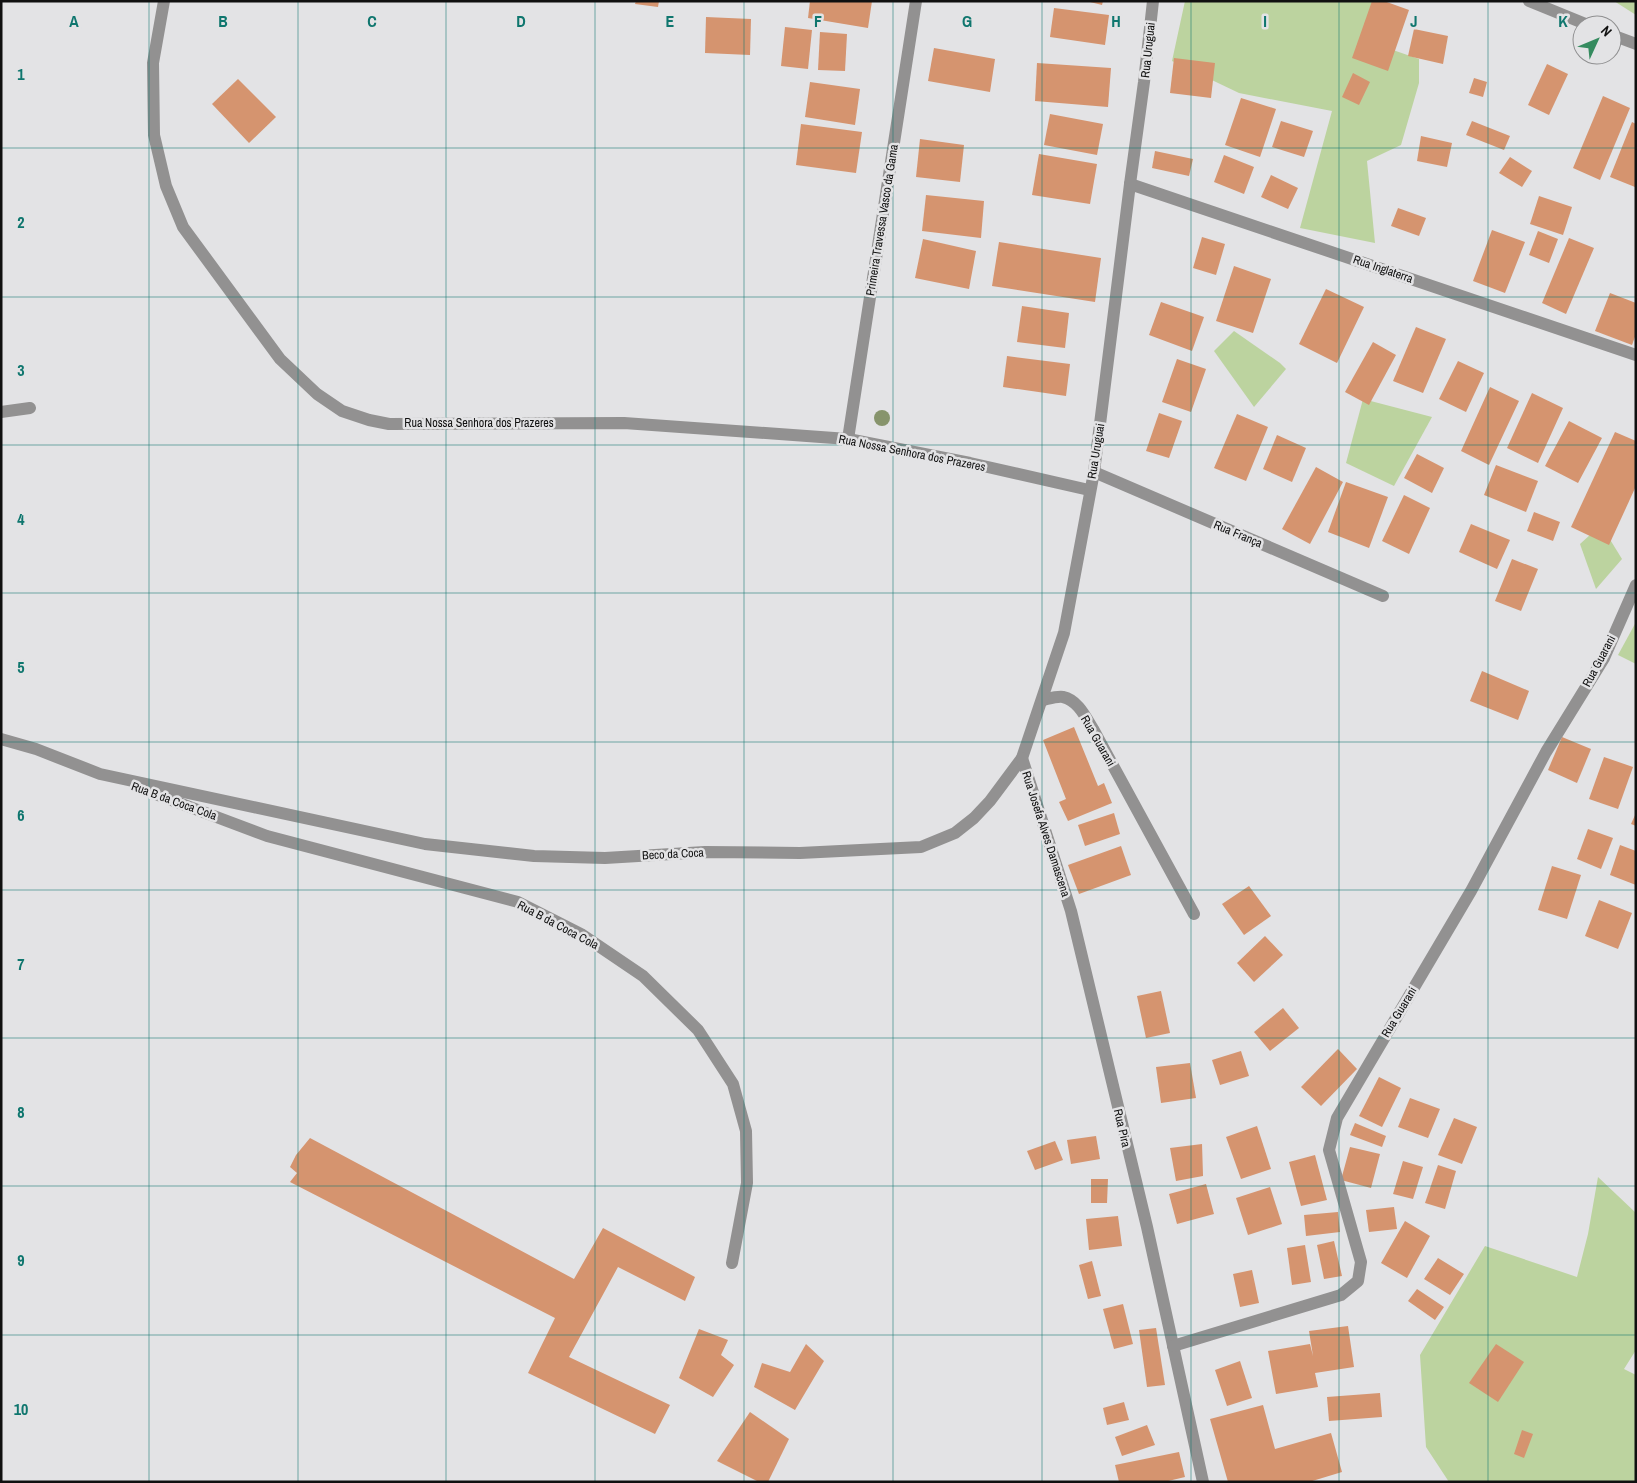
<svg xmlns="http://www.w3.org/2000/svg" width="1637" height="1483" font-family="'Archivo Narrow',sans-serif">
<rect width="100%" height="100%" fill="#e3e3e5"/>
<g fill="#bcd39f">
<polygon points="1185,1 1378,1 1364,40 1419,59 1419,83 1401,145 1367,161 1375,243 1300,228 1332,111 1239,93 1172,61"/>
<polygon points="1614,1 1636,1 1636,15"/>
<polygon points="1234,331 1280,363 1286,369 1254,407 1214,351"/>
<polygon points="1363,399 1432,417 1394,486 1346,463"/>
<polygon points="1601,525 1622,559 1596,589 1580,544"/>
<polygon points="1636,622 1636,664 1618,655"/>
<polygon points="1598,1177 1636,1213 1636,1350 1624,1369 1636,1375 1636,1482 1449,1482 1426,1447 1420,1355 1485,1246 1577,1277 1588,1234"/>
</g>
<g fill="#d5946f">
<polygon points="636,1 659,1 658,7 635,4"/>
<polygon points="810,1 872,1 868,28 808,18"/>
<polygon points="1086,1 1103,1 1102,5"/>
<polygon points="1372,1 1384,1 1409,10 1388,71 1352,58"/>
<polygon points="1054,8 1109,15 1105,45 1050,37"/>
<polygon points="706,17 751,19 750,55 705,53"/>
<polygon points="785,27 812,30 808,69 781,66"/>
<polygon points="1414,29 1448,36 1443,64 1408,56"/>
<polygon points="820,32 847,34 845,71 818,70"/>
<polygon points="934,48 995,59 990,92 928,81"/>
<polygon points="1174,58 1215,63 1211,98 1170,93"/>
<polygon points="1037,63 1111,68 1108,107 1035,101"/>
<polygon points="1547,64 1568,74 1549,115 1528,105"/>
<polygon points="1353,73 1370,82 1359,105 1342,97"/>
<polygon points="1474,78 1487,82 1483,97 1469,93"/>
<polygon points="238,79 276,117 249,143 212,104"/>
<polygon points="810,82 860,89 855,125 805,117"/>
<polygon points="1603,96 1630,108 1600,180 1573,168"/>
<polygon points="1241,98 1276,109 1260,157 1225,145"/>
<polygon points="1050,114 1103,124 1097,155 1044,145"/>
<polygon points="1281,121 1313,131 1304,157 1272,147"/>
<polygon points="1472,121 1510,136 1504,150 1466,135"/>
<polygon points="1632,122 1636,124 1635,187 1610,177"/>
<polygon points="801,124 862,132 856,173 796,165"/>
<polygon points="1421,136 1452,143 1447,167 1417,161"/>
<polygon points="920,139 964,145 960,182 916,177"/>
<polygon points="1155,151 1193,159 1189,176 1152,168"/>
<polygon points="1039,154 1097,164 1090,204 1032,195"/>
<polygon points="1224,155 1254,167 1244,194 1214,182"/>
<polygon points="1510,157 1532,171 1522,187 1499,173"/>
<polygon points="1271,175 1298,188 1288,209 1261,197"/>
<polygon points="926,195 984,201 981,238 922,231"/>
<polygon points="1539,196 1572,207 1563,235 1530,224"/>
<polygon points="1398,208 1426,218 1419,236 1391,226"/>
<polygon points="1492,230 1525,242 1505,293 1473,281"/>
<polygon points="1538,231 1558,239 1549,263 1529,255"/>
<polygon points="1202,237 1225,244 1216,275 1193,268"/>
<polygon points="1569,238 1594,248 1566,314 1542,303"/>
<polygon points="923,239 976,251 969,289 915,278"/>
<polygon points="999,242 1101,258 1095,302 992,286"/>
<polygon points="1234,266 1271,279 1253,333 1216,321"/>
<polygon points="1326,289 1364,307 1337,363 1299,344"/>
<polygon points="1610,293 1636,303 1636,334 1632,345 1595,331"/>
<polygon points="1161,302 1204,317 1192,351 1149,335"/>
<polygon points="1022,306 1069,313 1065,348 1017,342"/>
<polygon points="1416,327 1446,339 1423,393 1393,381"/>
<polygon points="1373,342 1396,355 1369,405 1345,392"/>
<polygon points="1007,356 1070,364 1066,396 1003,387"/>
<polygon points="1177,359 1206,369 1191,412 1162,402"/>
<polygon points="1458,361 1484,373 1466,412 1439,399"/>
<polygon points="1490,387 1519,401 1489,465 1461,451"/>
<polygon points="1532,393 1563,408 1538,463 1507,448"/>
<polygon points="1159,413 1182,421 1169,458 1146,451"/>
<polygon points="1237,414 1268,427 1246,481 1214,468"/>
<polygon points="1569,421 1602,438 1578,483 1545,466"/>
<polygon points="1615,432 1636,441 1636,486 1609,545 1571,527"/>
<polygon points="1277,435 1306,448 1292,482 1263,469"/>
<polygon points="1417,454 1444,468 1432,493 1404,478"/>
<polygon points="1496,465 1538,481 1526,512 1484,495"/>
<polygon points="1316,467 1343,482 1310,544 1282,529"/>
<polygon points="1346,482 1388,497 1369,548 1328,532"/>
<polygon points="1404,495 1430,508 1409,554 1382,541"/>
<polygon points="1534,512 1560,522 1553,541 1527,531"/>
<polygon points="1471,524 1510,540 1497,569 1459,552"/>
<polygon points="1512,559 1538,569 1521,611 1495,601"/>
<polygon points="1482,671 1529,691 1518,720 1470,701"/>
<polygon points="1074,727 1098,786 1104,783 1112,803 1068,821 1059,802 1066,799 1043,740"/>
<polygon points="1562,737 1591,749 1577,783 1548,770"/>
<polygon points="1604,757 1633,767 1618,809 1589,799"/>
<polygon points="1114,813 1120,834 1085,846 1078,825"/>
<polygon points="1636,813 1636,826 1631,824"/>
<polygon points="1588,829 1613,838 1601,869 1577,859"/>
<polygon points="1620,845 1636,851 1636,885 1610,875"/>
<polygon points="1121,846 1131,875 1079,894 1068,865"/>
<polygon points="1552,866 1581,875 1567,919 1538,910"/>
<polygon points="1249,886 1271,916 1244,935 1222,904"/>
<polygon points="1599,900 1632,913 1618,949 1585,936"/>
<polygon points="1265,936 1283,955 1254,982 1237,963"/>
<polygon points="1161,991 1170,1033 1146,1038 1137,996"/>
<polygon points="1283,1008 1299,1028 1270,1051 1254,1032"/>
<polygon points="1338,1049 1357,1069 1321,1106 1301,1087"/>
<polygon points="1241,1051 1249,1076 1220,1085 1212,1060"/>
<polygon points="1190,1063 1196,1098 1161,1103 1156,1067"/>
<polygon points="1379,1077 1401,1088 1382,1127 1359,1116"/>
<polygon points="1410,1098 1440,1109 1428,1138 1398,1127"/>
<polygon points="1454,1118 1477,1127 1462,1164 1438,1155"/>
<polygon points="1355,1123 1386,1136 1382,1147 1350,1135"/>
<polygon points="1257,1126 1271,1169 1241,1179 1226,1137"/>
<polygon points="1096,1136 1100,1159 1071,1164 1067,1140"/>
<polygon points="310,1138 574,1279 603,1228 695,1277 685,1301 618,1267 569,1357 670,1405 655,1434 528,1373 555,1318 290,1182 297,1173 290,1167 296,1155"/>
<polygon points="1055,1141 1063,1160 1035,1170 1027,1151"/>
<polygon points="1202,1144 1203,1176 1176,1181 1170,1148"/>
<polygon points="1350,1147 1380,1154 1371,1188 1341,1180"/>
<polygon points="1315,1155 1327,1200 1301,1206 1289,1162"/>
<polygon points="1403,1161 1423,1167 1413,1199 1393,1194"/>
<polygon points="1438,1165 1456,1171 1445,1209 1425,1203"/>
<polygon points="1091,1179 1108,1179 1107,1203 1091,1203"/>
<polygon points="1206,1184 1214,1214 1177,1224 1169,1194"/>
<polygon points="1270,1187 1282,1224 1248,1235 1236,1198"/>
<polygon points="1394,1207 1397,1229 1369,1232 1366,1210"/>
<polygon points="1338,1212 1340,1232 1306,1236 1304,1215"/>
<polygon points="1118,1216 1122,1246 1089,1250 1086,1219"/>
<polygon points="1405,1221 1430,1236 1407,1278 1381,1263"/>
<polygon points="1334,1241 1342,1276 1324,1279 1317,1245"/>
<polygon points="1305,1245 1311,1282 1292,1285 1287,1248"/>
<polygon points="1438,1258 1464,1274 1450,1295 1424,1279"/>
<polygon points="1092,1261 1101,1296 1088,1299 1079,1265"/>
<polygon points="1252,1270 1259,1303 1240,1307 1233,1274"/>
<polygon points="1417,1289 1444,1307 1435,1320 1408,1301"/>
<polygon points="1123,1304 1133,1344 1114,1349 1103,1309"/>
<polygon points="1348,1326 1354,1367 1315,1373 1318,1387 1276,1394 1268,1351 1310,1344 1313,1356 1309,1331"/>
<polygon points="1156,1328 1165,1385 1147,1387 1139,1330"/>
<polygon points="699,1329 728,1340 721,1355 734,1365 713,1397 679,1378"/>
<polygon points="806,1344 824,1361 795,1410 754,1387 762,1363 790,1372"/>
<polygon points="1496,1344 1524,1362 1498,1402 1469,1383"/>
<polygon points="1240,1361 1252,1398 1227,1406 1215,1370"/>
<polygon points="1380,1393 1382,1417 1329,1421 1327,1397"/>
<polygon points="1124,1402 1129,1420 1107,1425 1103,1408"/>
<polygon points="1263,1405 1275,1449 1331,1433 1342,1472 1309,1482 1228,1482 1210,1419"/>
<polygon points="750,1412 789,1439 768,1482 759,1482 717,1461"/>
<polygon points="1147,1425 1155,1445 1122,1456 1115,1437"/>
<polygon points="1522,1430 1533,1434 1524,1458 1514,1454"/>
<polygon points="1179,1452 1185,1477 1164,1482 1119,1482 1115,1465"/>
</g>
<g fill="none" stroke-linecap="round" stroke-linejoin="round">
<g stroke="#929191" stroke-width="12">
<polyline points="164,1 153,63 154,135 166,186 183,227 280,359 317,394 342,411 369,420 389,424 624,423 848,439 970,463 1089,490"/>
<polyline points="1529,1 1588,25"/>
<polyline points="1612,35 1636,44"/>
<polyline points="1130,184 1636,355"/>
<polyline points="1,412 30,408"/>
<polyline points="848,439 916,1"/>
<polyline points="1094,472 1383,596"/>
<path d="M1043,700C1048,699 1057,696 1063,697C1078,700 1086,718 1093,729L1194,914"/>
<polyline points="1,739 36,749 100,774 425,844 534,856 605,858 705,852 800,853 921,847 955,833 974,818 990,801 1022,758 1064,633 1094,472 1130,184 1144,82 1153,1"/>
<polyline points="1022,758 1071,911 1147,1227 1203,1482"/>
<polyline points="142,789 267,836 518,902 581,934 643,976 698,1030 733,1084 746,1131 747,1183 732,1263"/>
<polyline points="1173,1346 1341,1295 1358,1281 1361,1262 1329,1150 1337,1118 1471,891 1546,752 1604,658 1636,585"/>
</g>
</g>
<circle fill="#87946c" cx="882" cy="418" r="8"/>
<path fill="none" stroke="#0f766e" stroke-width="1" stroke-opacity="0.55" d="M149,1V1482M298,1V1482M446,1V1482M595,1V1482M744,1V1482M893,1V1482M1042,1V1482M1191,1V1482M1339,1V1482M1488,1V1482M1,148H1636M1,297H1636M1,445H1636M1,593H1636M1,742H1636M1,890H1636M1,1038H1636M1,1186H1636M1,1335H1636"/>
<g text-anchor="middle" dominant-baseline="central" stroke-width="5" stroke-linejoin="round" paint-order="stroke">
<g font-size="12" fill="#101010" stroke="#e3e3e5">
<text transform="translate(1148 50) rotate(-84)">Rua Uruguai</text>
<text transform="translate(882 220) rotate(-81)">Primeira Travessa Vasco da Gama</text>
<text transform="translate(1383 269) rotate(19)">Rua Inglaterra</text>
<text x="479" y="423">Rua Nossa Senhora dos Prazeres</text>
<text transform="translate(1096 451) rotate(-81)">Rua Uruguai</text>
<text transform="translate(912 453) rotate(11)">Rua Nossa Senhora dos Prazeres</text>
<text transform="translate(1238 534) rotate(23)">Rua França</text>
<text transform="translate(1599 661) rotate(-62)">Rua Guarani</text>
<text transform="translate(1098 741) rotate(60)">Rua Guarani</text>
<text transform="translate(174 801) rotate(20)">Rua B da Coca Cola</text>
<text transform="translate(1046 834) rotate(72)">Rua Josefa Alves Damascena</text>
<text transform="translate(673 854) rotate(-3)">Beco da Coca</text>
<text transform="translate(558 925) rotate(28)">Rua B da Coca Cola</text>
<text transform="translate(1399 1012) rotate(-59)">Rua Guarani</text>
<text transform="translate(1122 1128) rotate(77)">Rua Pira</text>
</g>
</g>
<g font-size="16" text-anchor="middle" font-weight="bold" fill="#0f766e" stroke="#e3e3e5" stroke-width="5" stroke-linejoin="round" paint-order="stroke">
<text x="74" y="27">A</text>
<text x="223" y="27">B</text>
<text x="372" y="27">C</text>
<text x="521" y="27">D</text>
<text x="670" y="27">E</text>
<text x="818" y="27">F</text>
<text x="967" y="27">G</text>
<text x="1116" y="27">H</text>
<text x="1265" y="27">I</text>
<text x="1414" y="27">J</text>
<text x="1563" y="27">K</text>
<text x="21" y="80">1</text>
<text x="21" y="228">2</text>
<text x="21" y="376">3</text>
<text x="21" y="525">4</text>
<text x="21" y="673">5</text>
<text x="21" y="821">6</text>
<text x="21" y="970">7</text>
<text x="21" y="1118">8</text>
<text x="21" y="1266">9</text>
<text x="21" y="1415">10</text>
</g>
<rect width="1637" height="1483" fill="none" stroke="#101010" stroke-width="5"/>
<g transform="translate(1597 40) rotate(46)"><circle r="24" fill="#e3e3e5" stroke="#8f8f90"/>
<path d="M0-4L9 19L0 12L-9 19Z" fill="#358b5f"/>
<text y="-8" font-size="14" font-weight="bold" text-anchor="middle" fill="#101010">N</text>
</g>
</svg>
